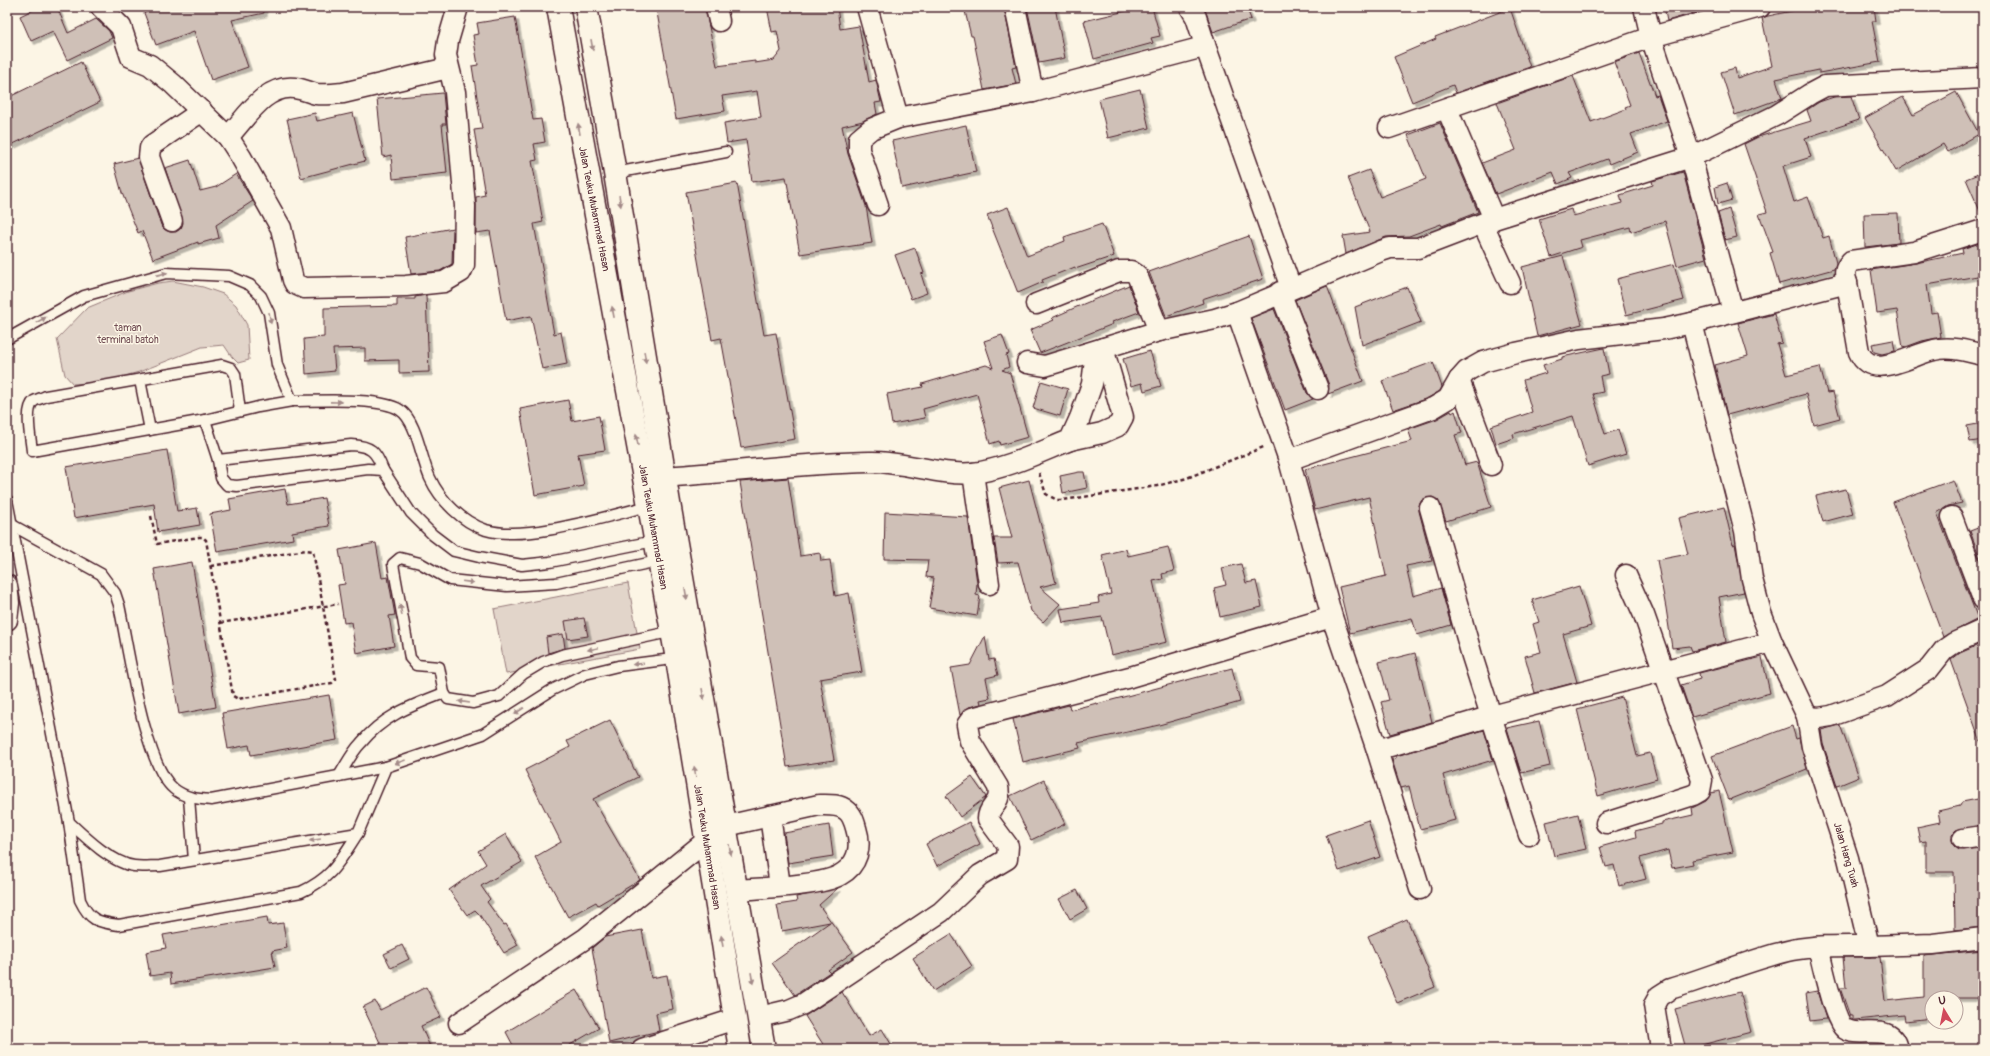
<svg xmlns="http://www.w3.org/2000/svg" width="1990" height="1056" font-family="Pangolin,sans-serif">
<defs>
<filter id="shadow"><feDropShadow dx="3.5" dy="3.5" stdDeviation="0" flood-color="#0004"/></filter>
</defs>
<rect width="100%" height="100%" fill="#fcf5e5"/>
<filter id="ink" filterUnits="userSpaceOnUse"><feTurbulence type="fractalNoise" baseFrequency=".025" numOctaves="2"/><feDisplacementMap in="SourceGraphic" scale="8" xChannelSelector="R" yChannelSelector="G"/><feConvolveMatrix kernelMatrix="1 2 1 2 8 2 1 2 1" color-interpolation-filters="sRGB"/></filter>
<g filter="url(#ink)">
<g fill="#e2d5ca" stroke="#967a7a">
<polygon points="173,281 203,287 223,294 236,305 247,325 249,360 238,363 232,357 224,345 202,347 139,372 103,382 73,384 65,375 57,339 87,308 128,291 158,283"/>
<polygon points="628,583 640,649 506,674 494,609"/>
</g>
<g fill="#cfc0b7" stroke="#4a1f2b" filter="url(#shadow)">
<polygon points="39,7 57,7 68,33 96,19 109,31 112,38 67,60 53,31 31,41 20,16"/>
<polygon points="159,7 263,7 264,13 232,20 248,67 211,80 194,31 156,45 144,13"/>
<polygon points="656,7 705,7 717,66 755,61 755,63 774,60 781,51 777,31 772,32 767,7 837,7 840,29 859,26 869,82 876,80 881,102 875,103 877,114 863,121 842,126 848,154 866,206 872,243 800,254 786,177 752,182 746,140 727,143 724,123 761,117 757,91 722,96 725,111 676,119"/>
<polygon points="964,7 1004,7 1016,67 1012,68 1016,84 984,90 973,36 971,36"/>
<polygon points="1027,7 1055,7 1065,58 1039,63"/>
<polygon points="1125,7 1152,7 1160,36 1151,38 1153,43 1094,59 1084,21 1126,11"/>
<polygon points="1204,7 1246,7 1251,19 1213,32"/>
<polygon points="1664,7 1711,7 1711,8 1667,21"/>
<polygon points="1801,7 1874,7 1876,21 1872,21 1880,62 1819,73 1819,70 1776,79 1782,98 1735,115 1721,72 1735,68 1737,78 1772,66 1762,18 1768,16 1801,9"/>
<polygon points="1510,8 1530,67 1456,93 1453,85 1412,102 1394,57 1436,39 1435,37"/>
<polygon points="515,17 533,120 541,119 545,142 534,144 537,160 532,161 543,222 534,224 554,334 561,332 567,364 542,369 531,316 506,321 490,231 476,233 476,197 485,195 474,130 482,129 472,66 478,65 473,35 479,34 477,23"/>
<polygon points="1639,53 1655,96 1658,95 1667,121 1631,134 1638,152 1609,164 1607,159 1569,173 1572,178 1558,184 1553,172 1496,194 1482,163 1516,150 1497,103 1573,76 1591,122 1626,109 1625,107 1630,105 1614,62"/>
<polygon points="81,62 100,102 7,147 7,98"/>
<polygon points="1140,89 1149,128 1108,138 1099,99"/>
<polygon points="1956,92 1979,134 1948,152 1943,144 1896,171 1865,118 1903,97 1913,115"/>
<polygon points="443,93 446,124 442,124 447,173 393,179 391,155 383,157 377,99"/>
<polygon points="1851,96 1859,120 1805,138 1811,157 1783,166 1794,202 1808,197 1823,238 1829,236 1836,263 1834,269 1779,284 1770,253 1773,252 1759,214 1767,212 1744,144 1758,137 1811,121 1807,110 1819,102 1834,97"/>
<polygon points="315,113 317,121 353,113 365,161 301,178 287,119"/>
<polygon points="1440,123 1478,212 1442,226 1441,224 1409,236 1386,237 1346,254 1343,236 1370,232 1348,178 1369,170 1380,197 1426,179 1408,135"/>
<polygon points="966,125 976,172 902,188 892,141"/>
<polygon points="138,158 161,225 164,229 170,232 176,232 181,228 183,223 165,168 190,160 200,191 216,187 236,174 253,201 216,225 219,238 198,244 198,242 153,259 142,231 138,233 122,193 114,164"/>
<polygon points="1683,172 1706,258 1677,266 1665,221 1631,232 1630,227 1580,240 1582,247 1551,257 1539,219 1571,209 1573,216 1622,203 1620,195 1653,185 1652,181"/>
<polygon points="1983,172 1983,218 1966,179"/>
<polygon points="737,183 764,335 776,333 795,439 741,448 721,338 712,340 686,192"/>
<polygon points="1727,183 1732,200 1718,204 1715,187"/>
<polygon points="1008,207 1027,256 1065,241 1064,237 1102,224 1114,256 1075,269 1075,267 1042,280 1043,282 1018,293 987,215"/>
<polygon points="1729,209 1737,237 1725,240 1718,213"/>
<polygon points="1898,213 1899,243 1865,247 1864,214"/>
<polygon points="453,228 452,264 440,271 411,274 405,237"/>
<polygon points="1249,236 1263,279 1202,299 1203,303 1166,316 1149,272"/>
<polygon points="1983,242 1983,275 1927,285 1931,313 1937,312 1941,337 1922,341 1903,348 1897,310 1877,313 1871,270 1916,263 1963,253 1962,249"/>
<polygon points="915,248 924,273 921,274 927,293 911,299 895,255"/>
<polygon points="1563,256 1582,324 1537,336 1522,267"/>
<polygon points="1674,264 1684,300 1626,315 1617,279"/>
<polygon points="1129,285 1139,312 1112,322 1113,324 1040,353 1030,330 1054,320 1052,318 1081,305"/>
<polygon points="1327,286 1363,381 1328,394 1329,385 1295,300"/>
<polygon points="1407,287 1421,322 1362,345 1355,307"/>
<polygon points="426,295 429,372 399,373 399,360 365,361 365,348 333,349 335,371 306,374 304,339 324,337 324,308 397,306 397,299 415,299 415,297"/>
<polygon points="1274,309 1307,393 1313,399 1285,410 1251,318"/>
<polygon points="1774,314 1782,343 1777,344 1786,375 1820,367 1827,393 1833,392 1840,418 1814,425 1806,394 1727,415 1715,365 1748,356 1738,323"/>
<polygon points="1002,335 1009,354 1006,355 1009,367 1002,370 1010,373 1028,437 1000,445 999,441 990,444 977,394 923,409 925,418 892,424 887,394 923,387 922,384 986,365 993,368 984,341"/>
<polygon points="1893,340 1895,351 1882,354 1874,352 1872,344"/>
<polygon points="1604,348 1609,374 1600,376 1603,392 1593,394 1605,434 1618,430 1626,454 1588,466 1573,416 1513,434 1514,438 1496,444 1491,426 1532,412 1523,380 1546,373 1543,365 1562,359 1562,357"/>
<polygon points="1150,351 1161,386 1144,391 1142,383 1131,386 1123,359"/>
<polygon points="1433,362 1442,387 1440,391 1428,398 1393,410 1382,381"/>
<polygon points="1041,381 1068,389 1060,416 1033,408"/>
<polygon points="568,400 572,421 599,416 605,450 578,454 584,486 535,495 520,409"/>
<polygon points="1451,411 1452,413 1455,411 1462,433 1455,435 1465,465 1477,462 1491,507 1446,521 1438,500 1432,497 1422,500 1419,505 1419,511 1432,561 1406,566 1413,596 1441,588 1451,625 1417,635 1412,618 1350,633 1339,587 1386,576 1369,497 1315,510 1305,469 1412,441 1408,429 1437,419"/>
<polygon points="1983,423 1983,440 1970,442 1967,426"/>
<polygon points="167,450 177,511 197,508 200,525 158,532 154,504 74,518 66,467"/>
<polygon points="1079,472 1084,472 1087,488 1063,493 1060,476"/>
<polygon points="788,478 800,556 820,553 821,561 830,560 835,596 849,593 862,672 820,679 834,760 787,767 740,482"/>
<polygon points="1029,480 1056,583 1040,587 1060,604 1043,622 1031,611 1018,562 998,563 994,538 1012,538 999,488"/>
<polygon points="1953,480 1962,503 1948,506 1937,513 1978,619 1943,637 1893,502"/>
<polygon points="285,489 288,504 324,498 329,526 292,532 293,539 217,552 210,514 231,510 229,499"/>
<polygon points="1846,489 1853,514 1823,522 1816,496"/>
<polygon points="1724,507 1733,545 1735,544 1744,592 1719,597 1726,642 1692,651 1690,646 1672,648 1666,608 1657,560 1688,554 1679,518"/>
<polygon points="885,512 968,517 977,583 976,595 980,596 977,616 929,608 934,578 926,577 928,560 884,559"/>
<polygon points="1983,526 1983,566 1970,531"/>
<polygon points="376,543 382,578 388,577 395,615 389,616 394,646 356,653 351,622 344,623 338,585 345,584 339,550"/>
<polygon points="1168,547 1174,571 1162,574 1163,579 1153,581 1167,642 1111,655 1102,617 1063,623 1060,609 1099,603 1098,597 1111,594 1102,555 1126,549 1128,556"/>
<polygon points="192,562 216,707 179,714 154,569"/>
<polygon points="1241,564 1246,583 1256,581 1262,607 1220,617 1214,588 1226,585 1222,568"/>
<polygon points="1579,586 1591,626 1563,634 1577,682 1535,693 1525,656 1541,652 1533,624 1539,622 1532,600"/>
<polygon points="584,618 588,636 568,639 565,621"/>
<polygon points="563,634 565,648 548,653 546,637"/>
<polygon points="985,636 989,660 994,659 998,675 986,678 990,698 980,700 981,704 969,707 960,715 951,668 970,665"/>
<polygon points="1983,643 1983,743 1981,743 1951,660 1960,653"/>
<polygon points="1415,653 1432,722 1390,734 1381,702 1389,700 1379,662"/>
<polygon points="1762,657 1770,693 1730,704 1730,706 1692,717 1681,685 1700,679 1699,673"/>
<polygon points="1232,668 1240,702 1159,725 1078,743 1080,748 1023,762 1013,719 1069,705 1070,710 1097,703 1097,704"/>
<polygon points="329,695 337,740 251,755 249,745 228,749 222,713"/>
<polygon points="1622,697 1637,756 1650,753 1657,779 1598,796 1577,709"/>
<polygon points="610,720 638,777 593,799 640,880 598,905 596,902 568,917 535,857 561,842 525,770 570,747 567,741"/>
<polygon points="1539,721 1550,766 1521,773 1507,728"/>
<polygon points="1840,725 1859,777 1837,786 1823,744 1821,730"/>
<polygon points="1792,726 1796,739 1799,738 1807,769 1729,800 1712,756"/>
<polygon points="1484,730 1493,760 1443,775 1455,820 1420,829 1409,786 1401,788 1392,760 1396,758 1396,756"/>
<polygon points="972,777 986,797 960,817 946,796"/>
<polygon points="1044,780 1065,824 1031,840 1010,796"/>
<polygon points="1719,791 1733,852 1692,860 1693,864 1672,868 1668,850 1640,858 1646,879 1619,886 1614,865 1606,867 1600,847 1636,837 1635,831 1662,824 1662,822 1693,815 1692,808 1706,801 1711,793"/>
<polygon points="1983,798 1983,825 1956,830 1952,834 1952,840 1954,846 1959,850 1983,848 1983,927 1955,930 1954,872 1926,872 1926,841 1920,842 1917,827 1940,822 1938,811 1960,806 1962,802"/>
<polygon points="1578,814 1586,849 1554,856 1546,822"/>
<polygon points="1368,820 1380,857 1339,871 1326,835"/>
<polygon points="969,822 980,844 937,866 926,844"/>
<polygon points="829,825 833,856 788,863 784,833"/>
<polygon points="506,834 522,862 481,886 490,899 487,902 504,925 506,924 518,945 504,953 479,914 475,910 467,915 449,890 486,864 478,851"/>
<polygon points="838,888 819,905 853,952 828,970 830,972 795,995 772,963 830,922 782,931 777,905 797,902 796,897"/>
<polygon points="1077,890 1087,909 1070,919 1059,899"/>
<polygon points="267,917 268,925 283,923 287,948 272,951 275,967 171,984 170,973 150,976 146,952 166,948 163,935"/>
<polygon points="1407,919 1435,987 1397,1003 1368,936"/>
<polygon points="642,930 651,978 667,975 673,1009 656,1013 659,1031 609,1043 592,948 605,937"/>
<polygon points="951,934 972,966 933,991 913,958"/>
<polygon points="402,945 409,959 391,968 384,954"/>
<polygon points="1983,950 1983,998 1932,998 1932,1018 1905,1021 1904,1015 1855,1020 1852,1020 1852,1016 1850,1016 1840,988 1846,988 1843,957 1880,957 1885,1001 1924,997 1924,956"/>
<polygon points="426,987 441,1017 421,1026 431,1049 383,1049 363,1007 375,1001 380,1010"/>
<polygon points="576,990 599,1028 563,1049 515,1049 506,1032"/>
<polygon points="1817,991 1826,1019 1810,1021 1806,993"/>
<polygon points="842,992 869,1036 882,1029 894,1049 826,1049 805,1016"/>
<polygon points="1740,992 1751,1032 1686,1049 1675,1009"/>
</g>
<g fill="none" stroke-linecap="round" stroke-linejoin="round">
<g stroke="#4a1f2b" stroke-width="13">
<g id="service">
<polyline points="615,173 726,152"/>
<path d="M7,339L84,296L166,273L229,276L250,285L261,296L269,313L277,365L292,401C318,401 380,397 400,410C417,421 421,459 430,478C440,500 462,522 486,530C527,542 607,516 649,506"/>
<polyline points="140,380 150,430"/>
<path d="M240,411L235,374L231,368L222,365L46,396C43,398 37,399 34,401C24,409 31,439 32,451L205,420L258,407L292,401"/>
<polyline points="205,420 218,460 221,478 227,485 237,486 368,469 383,470 411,513 433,535 454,551 479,557 522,565 550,562 654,541"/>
<path d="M218,460L351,445C371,446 376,451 383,470"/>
<path d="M7,500L69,822C85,837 112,863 134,866C142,867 151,866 160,866L358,833L386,767L483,734L552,690L585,674L618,666L680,658"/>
<path d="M12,525L101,574L115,593L119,605C128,646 144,765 174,789C185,798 198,799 211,800L386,767"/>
<polyline points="658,561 556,583 507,586 450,580 420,563 400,558 393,564 410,658 416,665 439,667 444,693 448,699 473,703 499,696 523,674 543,662 562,655 674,631"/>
<path d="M339,776C346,765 352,752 361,743C384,715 411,706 444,693"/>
<polyline points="189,798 194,860"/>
<path d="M69,822L80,900C90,921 97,922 119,925L301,892C333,877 339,862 358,833"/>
</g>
</g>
<g stroke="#4a1f2b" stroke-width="23">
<g id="minor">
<polyline points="101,7 121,27 131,57 150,65 173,84 228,137 241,157 281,228 293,280 295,284 304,288 406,286 444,282 461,272 464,265 465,206 455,92 446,55 448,41 458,7"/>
<polyline points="716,7 719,21"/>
<polyline points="867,7 898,118 871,129 859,139 859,150 878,205"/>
<polyline points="1015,7 1033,92"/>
<polyline points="1644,7 1651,37 1691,157 1733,312"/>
<polyline points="1205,45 1291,288"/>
<polyline points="1447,109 1494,219"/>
<polyline points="898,118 1033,92 1196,49 1205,45 1196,17 1190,7"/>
<polyline points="1389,128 1651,37 1760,7"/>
<path d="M228,137C246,118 265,84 295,88C302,89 309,92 316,94C325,95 334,94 343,93L448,68"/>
<polyline points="172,221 149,157 150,148 152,145 202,111"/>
<polyline points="1483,224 1510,283"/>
<path d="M1847,283C1844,274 1844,269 1851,261L1914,252L1983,230"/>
<polyline points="1280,292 1318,389"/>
<polyline points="1036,304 1119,271 1131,271 1137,275 1159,331"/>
<polyline points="1237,312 1289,460 1332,617"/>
<polyline points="1692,323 1745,531 1752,579 1761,613 1772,642 1807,716 1818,718 1831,716 1887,696 1929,669 1944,650 1954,643 1983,630"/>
<polyline points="1027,363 1045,366 1159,331 1215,319 1237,312 1381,251 1390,248 1418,248 1494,219 1691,157 1777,115 1810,94 1825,86 1983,78"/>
<polyline points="1459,380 1491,465"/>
<polyline points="1070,440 1102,433 1118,426 1123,417 1103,348"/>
<path d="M1289,460L1433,408L1448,399L1459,380L1467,371L1483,362L1516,353L1579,339L1664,329L1692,323L1847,283L1859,352C1872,382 1912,354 1934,350C1949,346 1968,351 1983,355"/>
<polyline points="973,473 989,584"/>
<path d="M665,477C733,472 802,463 870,462C904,461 939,476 973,473C1006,469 1040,452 1070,440L1080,418L1092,384L1096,351"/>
<polyline points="1430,508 1472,656 1529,835"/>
<polyline points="1952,517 1983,599"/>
<polyline points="7,585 9,603 7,620"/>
<polyline points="1377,750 1420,889"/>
<polyline points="770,816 780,886"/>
<polyline points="1606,823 1693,795 1700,791 1702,780 1644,615 1626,575"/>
<path d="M726,826L819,805C828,805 839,804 846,810C852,814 854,821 856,828C862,847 858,865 840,875C822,886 761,888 737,890"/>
<polyline points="1963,839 1983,836"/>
<polyline points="1869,946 1933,944 1983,938"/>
<path d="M1818,947C1822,963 1834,1021 1845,1029C1861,1039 1892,1021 1897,1049"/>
<path d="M759,1017L789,1010L803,1004L941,912L980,875L1007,859L1008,846L988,819C988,804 1002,806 998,787L970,741L967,725L972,718L1130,677L1332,617L1377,750L1492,716L1772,642"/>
<polyline points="459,1023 586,938 706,841"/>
<polyline points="642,1049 735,1019"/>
<path d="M1661,1049L1654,1005L1659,996L1670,989C1711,977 1751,959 1792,950C1817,945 1844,946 1869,946L1848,858L1812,747L1807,716"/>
</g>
</g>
<g stroke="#4a1f2b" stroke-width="25">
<g id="trunk">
<polyline points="558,7 677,659 740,1049"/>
<polyline points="586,7 615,173 669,503 764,1049"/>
</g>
</g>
<g stroke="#4a1f2b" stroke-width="2.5" stroke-dasharray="4 3" stroke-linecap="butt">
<polyline points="1039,473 1046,494 1057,500 1063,500 1157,486 1187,478 1266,446"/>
<polyline points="151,516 157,544 199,537 203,537 206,540 233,696 238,699 332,683 336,679 313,551 306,550 211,566"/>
<polyline points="220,623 338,604"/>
</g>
<use href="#service" stroke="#fcf5e5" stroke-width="10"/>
<use href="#minor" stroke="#fcf5e5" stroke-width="20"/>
<use href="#trunk" stroke="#fcf5e5" stroke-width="22"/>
</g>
<defs><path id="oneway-solid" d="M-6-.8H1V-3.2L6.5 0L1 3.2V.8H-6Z"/></defs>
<g fill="#a38a88">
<use href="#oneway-solid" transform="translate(592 45) rotate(80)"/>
<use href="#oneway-solid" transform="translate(579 129) rotate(-100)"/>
<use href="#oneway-solid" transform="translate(620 201) rotate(81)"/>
<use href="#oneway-solid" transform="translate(162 274) rotate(-13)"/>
<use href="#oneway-solid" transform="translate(613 312) rotate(-101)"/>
<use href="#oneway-solid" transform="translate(270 318) rotate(80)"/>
<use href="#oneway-solid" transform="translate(41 320) rotate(-29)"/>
<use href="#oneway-solid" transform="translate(645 357) rotate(81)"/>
<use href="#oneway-solid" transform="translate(336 402) rotate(1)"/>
<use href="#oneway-solid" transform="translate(637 440) rotate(-101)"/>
<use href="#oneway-solid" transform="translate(468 582) rotate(7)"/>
<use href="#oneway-solid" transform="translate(686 594) rotate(80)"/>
<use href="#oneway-solid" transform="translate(401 610) rotate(-100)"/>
<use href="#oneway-solid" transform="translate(593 649) rotate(168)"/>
<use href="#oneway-solid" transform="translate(638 664) rotate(173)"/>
<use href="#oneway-solid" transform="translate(703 694) rotate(80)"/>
<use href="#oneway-solid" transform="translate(464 702) rotate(-171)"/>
<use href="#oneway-solid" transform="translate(519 711) rotate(147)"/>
<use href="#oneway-solid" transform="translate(400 762) rotate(161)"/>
<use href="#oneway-solid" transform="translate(695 772) rotate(-99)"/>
<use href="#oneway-solid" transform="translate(315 840) rotate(171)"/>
<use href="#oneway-solid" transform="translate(730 850) rotate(80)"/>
<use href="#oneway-solid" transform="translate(722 941) rotate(-99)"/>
<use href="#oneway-solid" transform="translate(752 978) rotate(80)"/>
</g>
</g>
<g text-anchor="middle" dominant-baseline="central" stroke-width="3" stroke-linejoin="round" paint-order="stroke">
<g font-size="10" fill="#4a1f2b" stroke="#fcf5e5">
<text transform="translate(594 209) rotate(79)">Jalan Teuku Muhammad Hasan</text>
<text transform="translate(653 527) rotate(80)">Jalan Teuku Muhammad Hasan</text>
<text transform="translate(707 847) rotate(81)">Jalan Teuku Muhammad Hasan</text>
<text transform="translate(1846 855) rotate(74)">Jalan Hang Tuah</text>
</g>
<g font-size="10" fill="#704c53" stroke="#fcf5e5">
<text x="128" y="328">taman<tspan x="128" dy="12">terminal batoh</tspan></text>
</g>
</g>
<rect width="1990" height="1056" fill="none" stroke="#fcf5e5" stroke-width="24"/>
<rect x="12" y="12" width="1966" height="1032" fill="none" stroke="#4a1f2b" stroke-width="1.5" filter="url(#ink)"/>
<g transform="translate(1944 1010) rotate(350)"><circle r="19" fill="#fcf5e5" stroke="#b59f9b"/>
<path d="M0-3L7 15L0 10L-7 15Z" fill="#d1495b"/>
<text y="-6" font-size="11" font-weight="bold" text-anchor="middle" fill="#4a1f2b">U</text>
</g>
</svg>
